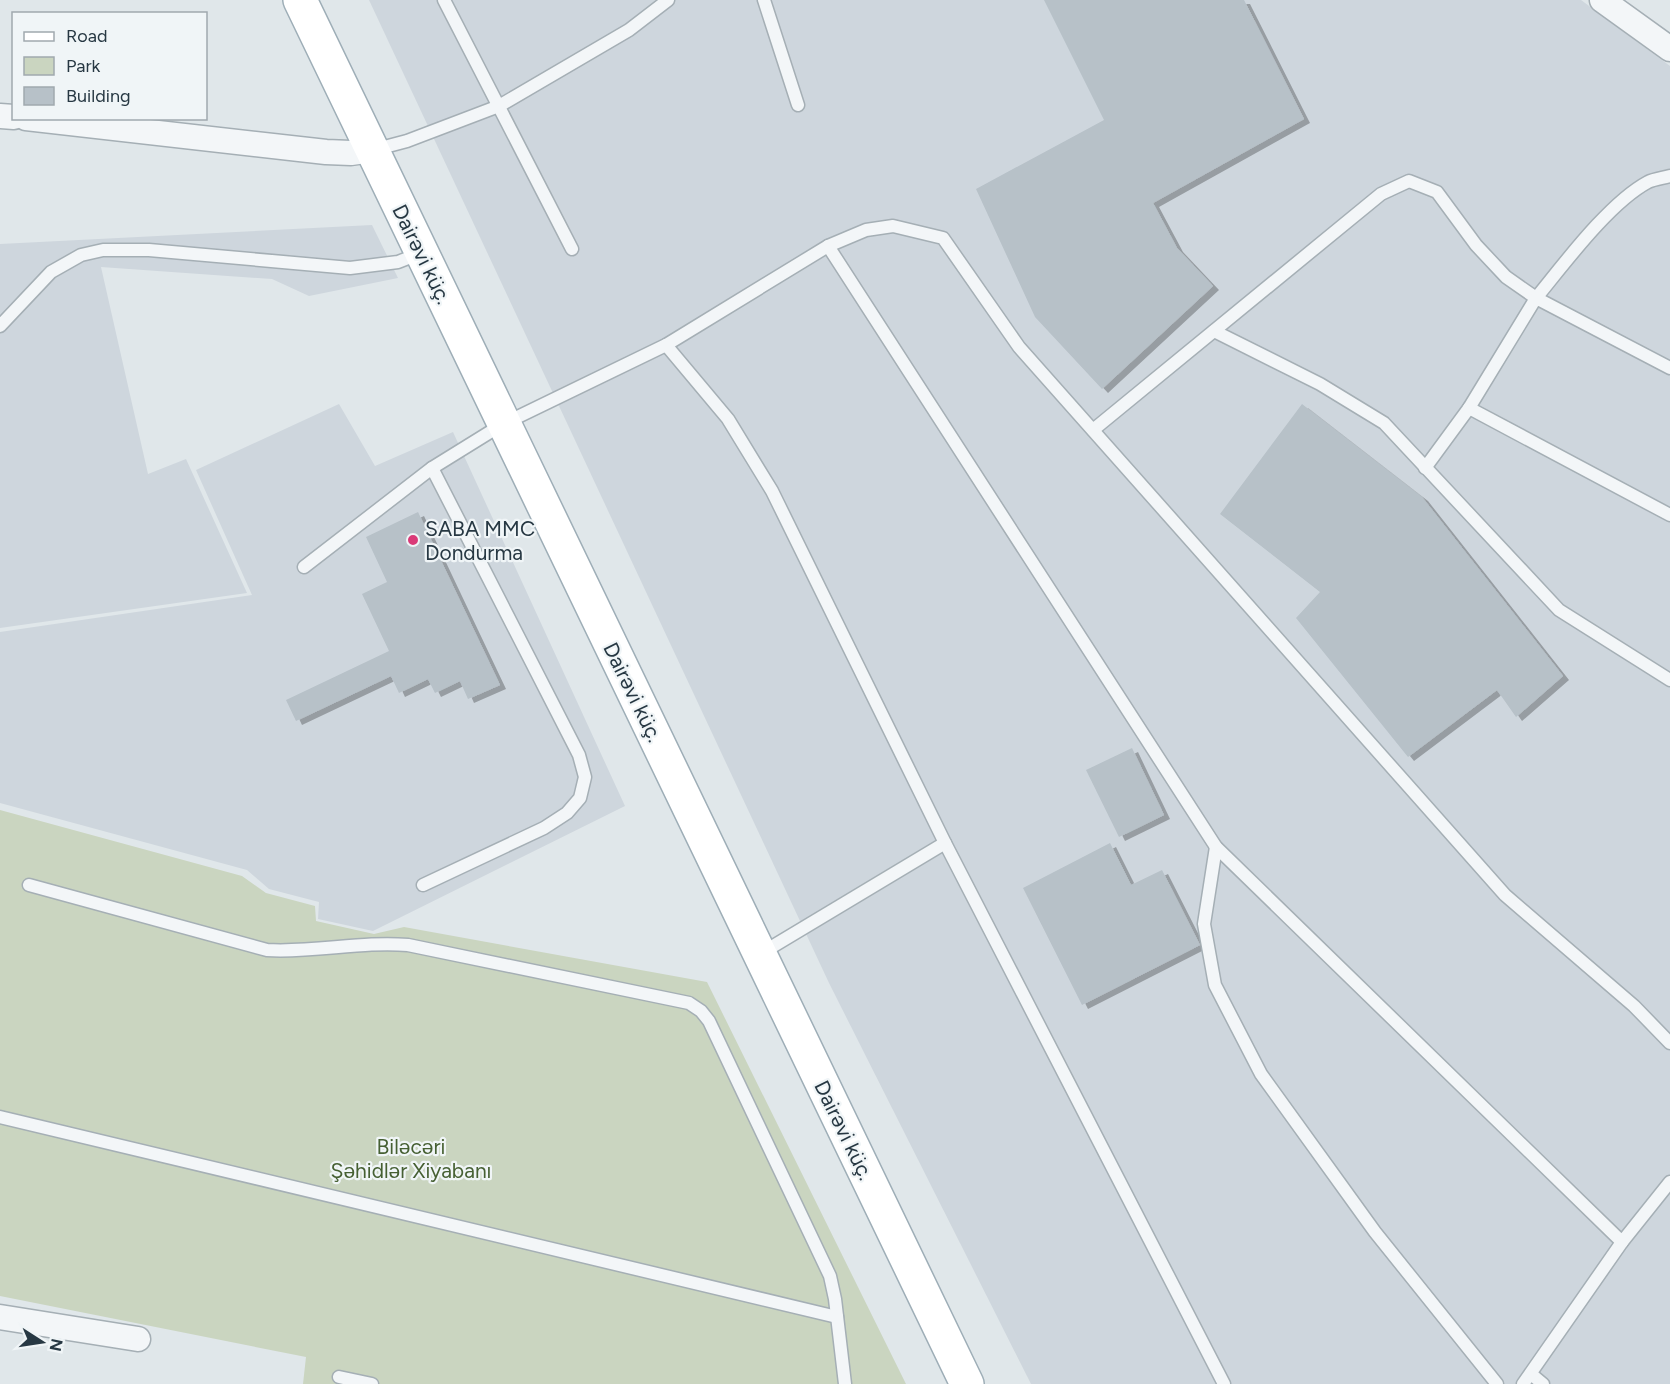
<svg xmlns="http://www.w3.org/2000/svg" width="1670" height="1384" font-family="Figtree,sans-serif">
<defs>
<filter id="shadow"><feDropShadow dx="6" dy="4" stdDeviation="0" flood-color="#0004"/></filter>
</defs>
<rect width="100%" height="100%" fill="#e0e7ea"/>
<g fill="#ced6dd">
<polygon points="369,0 1581,0 1670,66 1670,1384 1031,1384 829,983"/>
<polygon points="372,225 398,278 309,296 272,279 101,267 148,474 186,459 247,593 0,628 0,244"/>
<polygon points="339,404 375,466 453,432 625,806 373,931 318,919 319,902 269,889 247,870 0,803 0,632 252,595 196,470"/>
</g>
<polygon fill="#cad5c0" points="0,810 242,876 266,893 315,906 316,921 374,934 404,927 707,982 906,1384 303,1384 306,1357 0,1296"/>
<g fill="#b7c1c8" filter="url(#shadow)">
<polygon points="1044,0 1244,0 1304,119 1153,203 1177,248 1213,286 1102,389 1035,317 976,189 1104,120"/>
<polygon points="1302,404 1422,497 1563,676 1516,717 1497,690 1408,757 1296,618 1320,592 1220,514"/>
<polygon points="418,512 500,685 468,699 460,681 435,693 428,679 399,693 391,676 296,721 286,700 389,651 362,594 387,582 366,537"/>
<polygon points="1132,748 1164,815 1119,837 1086,770"/>
<polygon points="1110,843 1131,885 1162,870 1200,945 1082,1005 1023,888"/>
</g>
<g fill="none" stroke-linecap="round" stroke-linejoin="round">
<g stroke="#a5afb5" stroke-width="15">
<g id="lane">
<polyline points="444,0 572,249"/>
<polyline points="764,0 798,105"/>
<polyline points="373,150 407,141 499,106 629,30 668,0"/>
<polyline points="828,246 1216,847 1622,1242 1670,1182"/>
<polyline points="0,326 51,272 81,255 103,250 149,250 350,268 398,262 421,253"/>
<polyline points="1214,331 1320,384 1384,423 1559,610 1670,680"/>
<polyline points="666,345 728,419 772,491 945,843 1224,1384"/>
<polyline points="1469,408 1670,515"/>
<path d="M1093,430L1381,194L1409,181L1437,192L1476,245L1506,277L1536,298C1564,264 1609,203 1648,182C1654,179 1663,178 1670,176"/>
<polyline points="1425,468 1469,408 1536,298 1670,368"/>
<polyline points="304,567 432,468 503,424 666,345 828,246 866,230 893,226 943,238 1019,347 1505,895 1634,1006 1670,1043"/>
<polyline points="1216,847 1204,924 1215,985 1261,1074 1375,1232 1497,1384"/>
<path d="M29,885L267,950C314,953 361,941 408,945L689,1003L701,1011L709,1021L830,1276L835,1299L845,1384"/>
<polyline points="423,885 544,828 567,813 580,798 585,777 579,755 432,468"/>
<polyline points="760,954 945,843"/>
<polyline points="0,1117 837,1317"/>
<polyline points="1531,1374 1543,1384"/>
<polyline points="339,1377 372,1384"/>
<polyline points="1523,1384 1622,1242"/>
</g>
</g>
<g stroke="#a5afb5" stroke-width="27">
<g id="street">
<polyline points="1602,0 1670,49"/>
<polyline points="0,116 14,117"/>
<polyline points="26,118 326,152 351,153 372,150"/>
<polyline points="0,1317 138,1339"/>
</g>
</g>
<g stroke="#9eaeb7" stroke-width="36">
<polyline id="primary" points="300,0 967,1384"/>
</g>
<use href="#lane" stroke="#f3f6f8" stroke-width="12"/>
<use href="#street" stroke="#f3f6f8" stroke-width="24"/>
<use href="#primary" stroke="#fff" stroke-width="33"/>
</g>
<circle fill="#da3a78" stroke="#f0f5f7" stroke-width="2" cx="413" cy="540" r="6"/>
<g text-anchor="middle" dominant-baseline="central" stroke-width="4.5" stroke-linejoin="round" paint-order="stroke">
<g font-size="21" fill="#273843" stroke="#f0f5f7">
<text transform="translate(422 254) rotate(64)">Dairəvi küç.</text>
<text transform="translate(633 692) rotate(64)">Dairəvi küç.</text>
<text transform="translate(844 1130) rotate(64)">Dairəvi küç.</text>
</g>
<g font-size="21" fill="#273843" stroke="#f0f5f7" text-anchor="start">
<text x="425" y="528">SABA MMC<tspan x="425" dy="24">Dondurma</tspan></text>
</g>
<g font-size="21" fill="#466033" stroke="#f0f5f7">
<text x="411" y="1146">Biləcəri<tspan x="411" dy="24">Şəhidlər Xiyabanı</tspan></text>
</g>
</g>
<rect x="12" y="12" width="195" height="108" fill="#f0f5f7" stroke="#a0a9af" stroke-width="1.5"/>
<rect x="24" y="32" width="30" height="9" fill="#ffffff" stroke="#a0a9af" stroke-width="1.5"/>
<text x="66" y="42" font-size="18" fill="#273843">Road</text>
<rect x="24" y="57" width="30" height="18" fill="#cad5c0" stroke="#a0a9af" stroke-width="1.5"/>
<text x="66" y="72" font-size="18" fill="#273843">Park</text>
<rect x="24" y="87" width="30" height="18" fill="#b7c1c8" stroke="#a0a9af" stroke-width="1.5"/>
<text x="66" y="102" font-size="18" fill="#273843">Building</text>
<g transform="translate(42 1342) rotate(102)" stroke="#f0f5f7" stroke-width="4.5" paint-order="stroke">
<path d="M0-4.5L10 22L0 15L-10 22Z" fill="#273843"/>
<text y="-9" font-size="16" font-weight="bold" text-anchor="middle" fill="#273843">N</text>
</g>
</svg>
